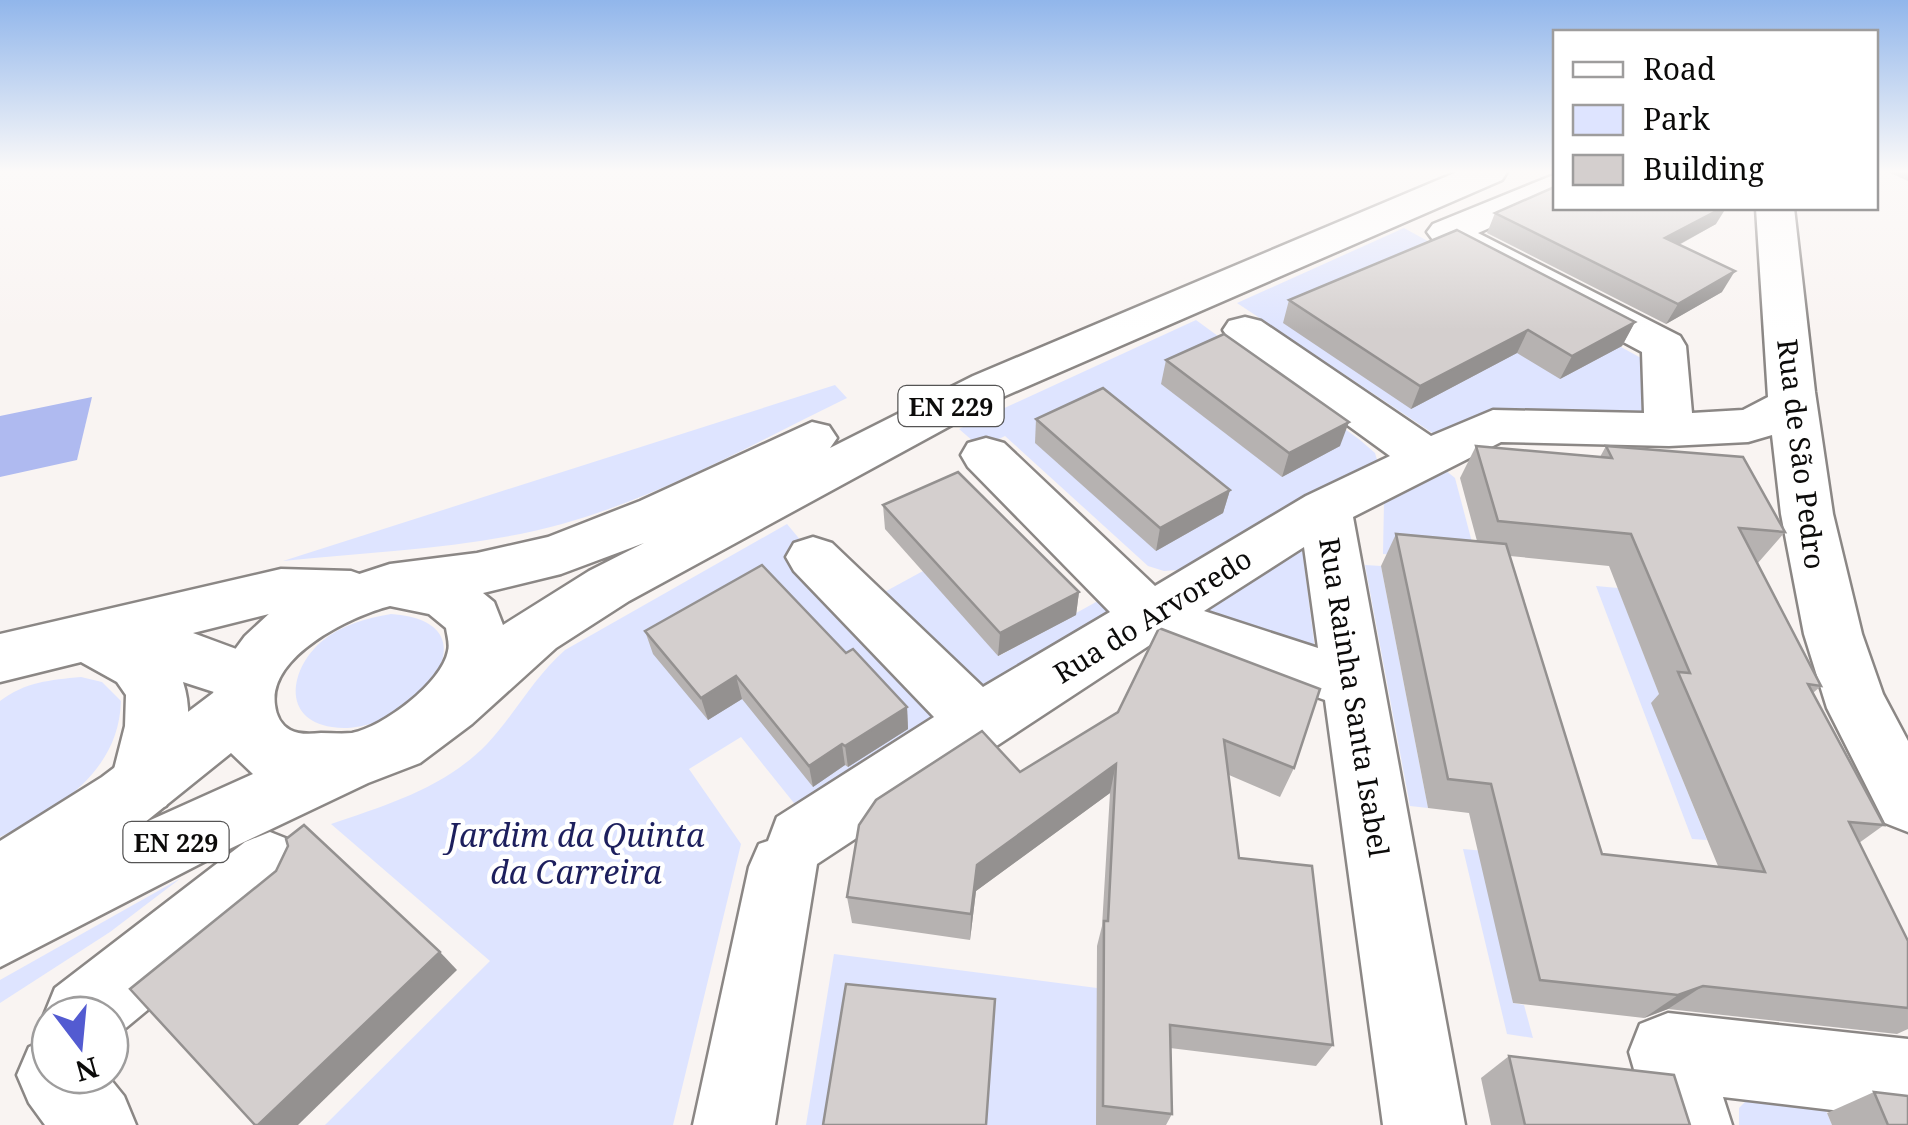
<svg xmlns="http://www.w3.org/2000/svg" width="1908" height="1125" font-family="'Noto Serif',serif">
<rect width="100%" height="100%" fill="#f9f4f2"/>
<g fill="#dee4ff">
<polygon points="1404,228 1641,358 1642,414 1501,408 1440,438 1237,303"/>
<polygon points="1196,320 1360,440 1375,453 1378,463 1178,570 1164,571 1148,566 1005,436 981,448 959,429"/>
<path d="M835,385L847,398C754,443 662,496 562,524C471,549 376,551 283,561Z"/>
<polygon points="1445,470 1455,478 1477,561 1383,554 1384,502"/>
<path d="M787,524L956,727L810,823L741,737L689,769L741,844L673,1125H325L490,961L331,824C387,805 444,788 487,744C515,714 534,677 565,650Z"/>
<polygon points="1302,547 1316,657 1190,610"/>
<polygon points="1365,565 1381,566 1428,808 1410,806"/>
<polygon points="923,571 999,656 1105,597 1124,619 988,696 879,595"/>
<polygon points="1596,586 1618,588 1663,704 1652,704 1707,840 1692,839"/>
<path d="M391,614C506,622 409,740 332,727C281,719 290,669 321,642C341,625 366,618 391,614Z"/>
<path d="M81,677L102,682L121,701C119,772 58,809 0,837V701C25,682 50,680 81,677Z"/>
<polygon points="1463,849 1485,851 1513,1003 1524,1005 1533,1038 1507,1034"/>
<polygon points="181,878 110,932 0,1003 0,980"/>
<polygon points="834,954 1097,988 1096,1125 806,1125"/>
<polygon points="1749,1098 1824,1106 1832,1125 1739,1125 1739,1108"/>
</g>
<polygon fill="#afbaf0" points="92,397 77,460 0,477 0,416"/>
<g fill="none" stroke-linecap="round" stroke-linejoin="round">
<g stroke="#8b8785" stroke-width="5">
<g id="minor">
<path d="M1556,174V199L1478,233L1680,336L1686,346L1692,413L1743,410L1768,397L1756,208H1794L1815,392L1833,514L1862,634L1883,694L1908,741V832L1885,823L1827,708L1804,634L1781,514L1772,435L1748,442L1669,446L1501,442L1353,517L1465,1125H1383L1325,700L1156,641L817,864L775,1125H693L749,867L759,844L768,841L777,817L934,717L794,571L786,557L794,543L813,537L832,543L983,687L1110,612L968,467L961,455L968,443L986,438L1004,443L1155,586L1306,496L1390,456L1229,339L1223,330L1229,321L1245,317L1261,321L1431,436L1493,410L1644,413L1642,352L1433,240L1427,232L1433,224ZM1304,547L1318,648L1204,611Z"/>
<path d="M281,569L351,571L371,578L379,593L371,608L351,615L281,611L193,633L266,660L275,677L266,694L245,702L183,682C196,721 183,769 166,806L143,814L120,806L110,785L125,726L126,695L117,682L81,662L0,682V634Z"/>
<polygon points="270,832 295,842 305,865 295,888 110,1041 110,1015 50,1015 50,1030 44,1015 55,988 245,842"/>
<polygon points="1668,1013 1908,1039 1908,1119 1723,1097 1732,1125 1650,1125 1629,1052 1640,1024"/>
<polygon points="50,1038 50,1075 107,1075 124,1096 136,1125 45,1125 29,1103 17,1075 29,1047"/>
</g>
</g>
<g stroke="#8b8785" stroke-width="5">
<path id="major" d="M1457,172H1507L1502,180L1005,396L629,601L556,648L472,724L420,763L368,783L223,852L0,967V841L102,777L213,693L228,659L245,636L272,611L301,593L390,564L477,553L548,537L640,501L812,422L829,426L837,438L830,448L973,376ZM644,543L589,571L503,625L494,602L483,593L561,574ZM390,606L429,614L446,628C447,635 450,644 448,651C442,683 383,727 352,733C342,734 331,733 321,733C311,734 299,735 290,730C281,725 276,715 275,705C268,656 351,616 390,606ZM231,753L253,774L144,823Z"/>
</g>
<use href="#minor" fill="#fff" fill-rule="evenodd"/>
<use href="#major" fill="#fff" fill-rule="evenodd"/>
</g>
<g fill="#b6b2b1" fill-rule="evenodd">
<polygon points="1888,172 1908,172 1908,181"/>
<polygon points="1556,208 1716,224 1679,245 1722,292 1666,324 1487,233 1495,213"/>
<polygon points="1289,300 1635,322 1622,346 1560,379 1517,353 1411,409 1283,323"/>
<polygon points="1166,360 1340,446 1282,477 1161,384"/>
<polygon points="1036,419 1230,490 1223,513 1156,551 1035,443"/>
<path d="M1476,446L1600,457L1606,446L1785,532L1757,564L1821,686L1813,693L1884,825L1859,843L1908,941V1029L1897,1034L1668,1009L1644,1018L1513,1003L1469,813L1428,808L1381,566L1396,534L1477,541L1460,478ZM1510,556L1609,566L1659,694L1651,703L1718,866L1602,854Z"/>
<polygon points="883,505 1079,592 1076,615 998,656 885,529"/>
<polygon points="1159,628 1294,768 1280,797 1229,775 1239,858 1333,1045 1316,1066 1170,1048 1172,1114 1166,1125 1096,1125 1097,946 1102,926 1110,793 976,891 970,940 852,923 847,897 1020,772 1118,712"/>
<polygon points="645,631 846,653 907,707 908,729 848,767 845,765 813,787 742,699 708,720 653,654"/>
<polygon points="1509,1056 1690,1125 1491,1125 1481,1078"/>
<polygon points="1874,1092 1908,1125 1832,1125 1827,1113"/>
</g>
<g fill="#949190">
<polygon points="1722,208 1726,208 1716,224 1654,258 1665,238"/>
<polygon points="1735,271 1722,292 1666,324 1678,304"/>
<polygon points="1635,322 1622,346 1560,379 1572,356"/>
<polygon points="1528,330 1517,353 1411,409 1420,386"/>
<polygon points="1349,422 1340,446 1282,477 1289,453"/>
<polygon points="1230,490 1223,513 1156,551 1160,528"/>
<polygon points="1079,592 1076,615 998,656 1000,633"/>
<polygon points="736,676 742,699 708,720 701,698"/>
<polygon points="907,707 908,729 848,767 845,746"/>
<polygon points="842,744 845,765 813,787 809,766"/>
<polygon points="1116,764 1110,793 976,891 970,940 971,914 977,865"/>
<polygon points="440,952 457,970 298,1125 258,1125"/>
<polygon points="1703,986 1668,1009 1644,1018 1678,995"/>
</g>
<g fill="#d4cfce" stroke="#949190" stroke-width="2.5">
<polygon points="1552,188 1556,192 1556,208 1601,210 1618,208 1722,208 1665,238 1735,271 1678,304 1495,213"/>
<polygon points="1457,230 1635,322 1572,356 1528,330 1420,386 1289,300"/>
<polygon points="1224,334 1349,422 1289,453 1166,360"/>
<polygon points="1103,388 1230,490 1160,528 1036,419"/>
<polygon points="1476,446 1612,458 1606,446 1743,457 1785,532 1739,528 1821,686 1808,684 1884,825 1849,822 1908,941 1908,1008 1703,986 1678,995 1540,980 1491,784 1448,779 1396,534 1506,544 1602,854 1765,872 1678,672 1690,673 1631,534 1498,521"/>
<polygon points="958,472 1079,592 1000,633 883,505"/>
<polygon points="762,565 846,653 853,649 907,707 845,746 842,744 809,766 736,676 701,698 645,631"/>
<polygon points="1159,628 1320,689 1294,768 1224,740 1239,858 1312,866 1333,1045 1170,1025 1172,1114 1103,1106 1104,921 1108,921 1116,764 977,865 971,914 847,897 859,825 876,800 982,731 1020,772 1118,712"/>
<polygon points="304,825 440,952 258,1125 255,1125 130,989 276,871 288,846 286,839"/>
<polygon points="846,984 995,999 986,1125 823,1125"/>
<polygon points="1509,1056 1674,1075 1690,1125 1525,1125"/>
<polygon points="1874,1092 1908,1096 1908,1125 1888,1125"/>
</g>
<linearGradient id="sky" x2="0" y2="1"><stop stop-color="#91b6eb"/><stop offset="0.52" stop-color="#fcfaf9"/><stop offset="1" stop-color="#fcfaf9" stop-opacity="0"/></linearGradient>
<rect width="1908" height="330" fill="url(#sky)"/>
<g text-anchor="middle" dominant-baseline="central" stroke-width="9" stroke-linejoin="round" paint-order="stroke">
<g fill="#fff" stroke="#555454" stroke-width="2.5">
<rect x="898.5" y="386" width="105" height="40" rx="8"/>
<rect x="123.5" y="822" width="105" height="40" rx="8"/>
</g>
<g font-size="25" font-weight="bold" fill="#0c0b0a">
<text x="951" y="406">EN 229</text>
<text x="176" y="842">EN 229</text>
</g>
<g font-size="28" fill="#0c0b0a" stroke="#fff">
<text transform="translate(1802 454) rotate(83)">Rua de São Pedro</text>
<text transform="translate(1152 615) rotate(-32)">Rua do Arvoredo</text>
<text transform="translate(1355 697) rotate(81)">Rua Rainha Santa Isabel</text>
</g>
<g font-size="32" font-style="italic" fill="#1d1f5d" stroke="#fff">
<text x="576" y="834">Jardim da Quinta<tspan x="576" dy="37">da Carreira</tspan></text>
</g>
</g>
<rect x="1553" y="30" width="325" height="180" fill="#ffffff" stroke="#9e9d9d" stroke-width="2.5"/>
<rect x="1573" y="62" width="50" height="15" fill="#ffffff" stroke="#9e9d9d" stroke-width="2.5"/>
<text x="1643" y="80" font-size="30" fill="#0c0b0a">Road</text>
<rect x="1573" y="105" width="50" height="30" fill="#dee4ff" stroke="#9e9d9d" stroke-width="2.5"/>
<text x="1643" y="130" font-size="30" fill="#0c0b0a">Park</text>
<rect x="1573" y="155" width="50" height="30" fill="#d4cfce" stroke="#9e9d9d" stroke-width="2.5"/>
<text x="1643" y="180" font-size="30" fill="#0c0b0a">Building</text>
<g transform="translate(80 1045) rotate(164)"><circle r="48" fill="#ffffff" stroke="#9e9d9d" stroke-width="2.5"/>
<path d="M0-8L18 38L0 25L-18 38Z" fill="#535bd1"/>
<text y="-15" font-size="28" font-weight="bold" text-anchor="middle" fill="#0c0b0a">N</text>
</g>
</svg>
